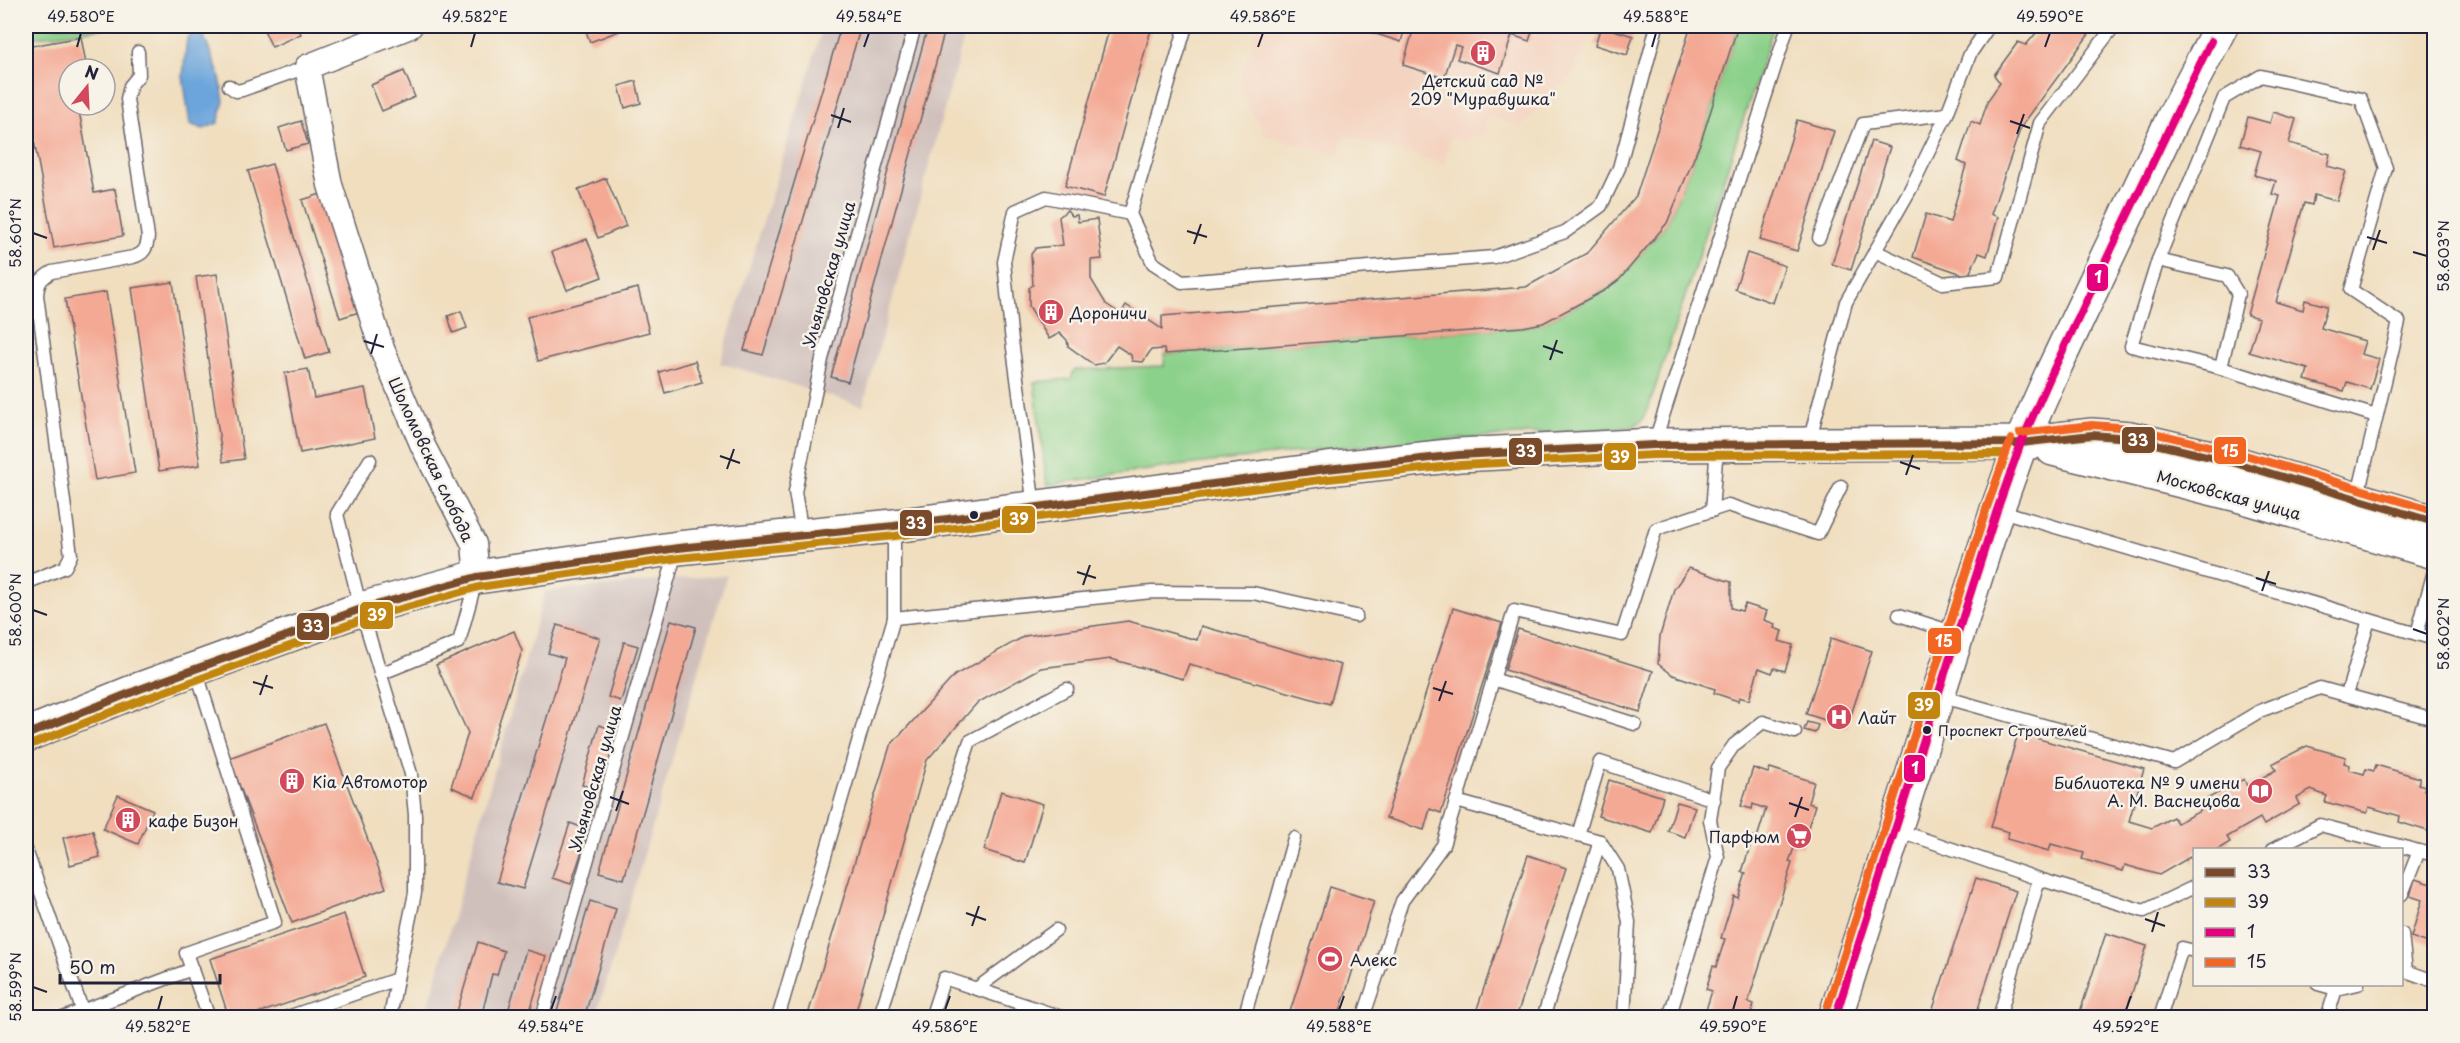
<svg xmlns="http://www.w3.org/2000/svg" width="2460" height="1043" font-family="'Playpen Sans',sans-serif">
<rect width="100%" height="100%" fill="#f7f3e8"/>
<filter id="ink" filterUnits="userSpaceOnUse"><feTurbulence type="fractalNoise" baseFrequency=".0167" numOctaves="2"/><feDisplacementMap in="SourceGraphic" scale="12" xChannelSelector="R" yChannelSelector="G"/><feConvolveMatrix kernelMatrix="1 2 1 2 8 2 1 2 1" color-interpolation-filters="sRGB"/></filter>
<filter id="wash" filterUnits="userSpaceOnUse"><feTurbulence type="fractalNoise" baseFrequency=".008" numOctaves="4" result="noise"/><feDisplacementMap in="SourceGraphic" scale="24" xChannelSelector="R" yChannelSelector="G"/><feGaussianBlur stdDeviation="1.35" result="paint"/><feColorMatrix in="noise" values="0 0 0 0 0 0 0 0 0 0 0 0 0 0 0 0 0 1.4 0 .05"/><feComposite in="paint" operator="in"/></filter>
<g filter="url(#wash)">
<rect width="100%" height="100%" fill="#f0debf"/>
<polygon fill="#f4d3c0" points="1257,26 1596,26 1574,73 1521,128 1490,115 1485,133 1460,142 1451,137 1444,164 1344,135 1339,156 1265,135 1238,87"/>
<g fill="#d0c0bc">
<polygon points="823,26 967,26 863,406 720,363"/>
<polygon points="727,575 596,1017 425,1018 545,591"/>
</g>
<g fill="#8cd18b" stroke="#577a63" stroke-width="1.5">
<polygon points="26,26 118,26 26,39"/>
<polygon points="1738,26 1774,26 1649,406 1642,420 1632,427 1342,447 1168,467 1047,485 1034,382 1071,379 1074,370 1164,366 1165,354 1523,327 1543,323 1605,290 1620,279 1667,223 1701,141"/>
</g>
<polygon fill="#6ca5db" stroke="#47648b" stroke-width="1.5" points="192,34 203,34 220,77 224,101 218,123 203,129 190,124 183,76 187,38"/>
<g fill="none" stroke-linecap="round" stroke-linejoin="round">
<polyline stroke="#6ca5db" stroke-width="7" points="195,26 197,33"/>
</g>
<g id="blocks">
<g fill="#f4a994">
<polygon points="262,26 297,26 301,34 272,47"/>
<polygon points="584,26 617,26 619,31 590,42"/>
<polygon points="841,26 861,26 763,355 744,350"/>
<polygon points="928,26 946,26 848,382 831,377"/>
<polygon points="1110,26 1152,26 1104,197 1065,186"/>
<polygon points="1362,26 1534,26 1529,41 1512,35 1500,73 1457,59 1461,47 1455,45 1444,78 1403,65 1413,31 1405,28 1401,42 1361,29"/>
<polygon points="1601,26 1633,36 1627,55 1595,45"/>
<polygon points="1691,26 1738,26 1701,141 1667,223 1620,279 1605,290 1543,323 1523,327 1165,354 1164,349 1151,350 1143,362 1132,361 1131,355 1117,346 1104,363 1094,365 1068,346 1067,340 1060,333 1049,339 1029,306 1029,288 1033,285 1031,254 1036,248 1063,245 1059,217 1067,210 1072,216 1077,215 1078,222 1097,219 1102,259 1091,260 1091,279 1106,304 1121,314 1126,305 1162,329 1162,316 1526,287 1587,253 1636,196"/>
<polygon points="2042,26 2095,26 2021,127 1991,214 1998,217 1987,256 1979,253 1968,276 1913,257 1926,214 1950,222 1966,165 1958,161 1971,121 1980,125 1988,100 2000,83 1994,75 2018,42 2026,45"/>
<polygon points="81,37 87,69 69,69 69,105 78,105 94,193 115,189 123,236 54,248 26,97 26,47"/>
<polygon points="404,71 415,97 382,111 371,85"/>
<polygon points="636,81 641,103 625,108 619,86"/>
<polygon points="2273,112 2296,119 2289,143 2330,154 2327,166 2346,171 2337,201 2314,195 2312,205 2304,203 2276,302 2303,310 2305,300 2327,306 2321,328 2365,341 2361,354 2379,359 2370,389 2347,382 2344,391 2305,380 2308,369 2249,352 2259,318 2247,315 2280,196 2272,194 2276,181 2254,175 2261,151 2240,145 2248,117 2270,123"/>
<polygon points="1797,120 1834,131 1797,251 1760,240"/>
<polygon points="301,121 308,144 286,150 279,128"/>
<polygon points="1871,141 1890,147 1851,270 1832,264"/>
<polygon points="272,164 329,352 305,359 248,171"/>
<polygon points="606,178 626,226 598,238 578,190"/>
<polygon points="321,194 359,312 340,318 302,200"/>
<polygon points="587,239 602,277 567,290 552,252"/>
<polygon points="1747,253 1785,266 1773,303 1735,289"/>
<polygon points="217,274 244,459 223,462 196,277"/>
<polygon points="173,282 200,465 159,471 132,288"/>
<polygon points="638,288 649,332 538,361 527,317"/>
<polygon points="106,292 135,473 95,480 65,299"/>
<polygon points="461,311 467,328 453,333 448,316"/>
<polygon points="695,361 702,382 665,393 659,372"/>
<polygon points="308,369 314,398 365,388 375,438 300,453 285,373"/>
<polygon points="1689,568 1731,582 1731,608 1742,611 1745,604 1767,611 1764,620 1775,624 1774,628 1782,631 1779,641 1793,645 1785,671 1774,668 1772,673 1759,668 1749,700 1739,697 1738,701 1714,693 1715,689 1673,675 1658,664 1660,636 1674,589"/>
<polygon points="1453,608 1502,623 1441,813 1430,809 1424,830 1386,818"/>
<polygon points="671,620 696,627 624,879 599,872"/>
<polygon points="1128,621 1197,640 1201,626 1341,665 1330,704 1189,664 1183,679 1111,659 1041,668 977,703 927,760 854,1018 807,1018 890,746 955,675 1025,636"/>
<polygon points="557,625 600,638 523,889 497,882 565,658 548,653"/>
<polygon points="1518,629 1653,671 1640,712 1505,670"/>
<polygon points="514,631 522,651 475,797 451,787 468,733 436,665"/>
<polygon points="1831,638 1872,651 1847,727 1806,714"/>
<polygon points="624,642 638,646 621,701 608,697"/>
<polygon points="1807,722 1818,725 1815,733 1804,730"/>
<polygon points="324,723 386,888 292,923 229,758"/>
<polygon points="599,725 618,731 601,790 582,785"/>
<polygon points="2018,733 2144,769 2129,821 2152,828 2173,817 2177,823 2204,809 2201,802 2244,779 2247,786 2276,770 2272,764 2307,746 2346,757 2344,763 2350,765 2349,770 2364,774 2366,769 2374,771 2376,765 2420,778 2418,784 2425,786 2424,790 2434,793 2434,833 2399,822 2400,816 2369,807 2367,813 2325,802 2327,796 2311,790 2297,798 2300,804 2264,825 2260,818 2227,837 2230,842 2217,850 2194,850 2194,865 2190,857 2159,875 2125,865 2123,871 2082,859 2084,853 2051,844 2049,851 2007,839 2009,832 1991,827"/>
<polygon points="1753,768 1768,773 1770,768 1814,782 1808,803 1815,805 1802,847 1795,845 1789,862 1792,863 1748,1002 1754,1004 1750,1018 1706,1018 1707,1014 1705,1013 1712,991 1706,989 1713,966 1716,967 1725,939 1721,938 1734,896 1738,898 1746,873 1742,872 1753,836 1757,838 1766,809 1753,804 1752,809 1741,806"/>
<polygon points="1609,780 1663,797 1652,833 1598,816"/>
<polygon points="1001,791 1043,804 1025,863 984,850"/>
<polygon points="118,795 153,810 138,844 103,829"/>
<polygon points="1677,802 1695,807 1685,837 1668,831"/>
<polygon points="570,823 589,830 571,884 552,878"/>
<polygon points="93,831 100,857 70,865 63,838"/>
<polygon points="1528,855 1566,868 1516,1018 1474,1018"/>
<polygon points="1976,878 2016,891 1975,1018 1930,1018"/>
<polygon points="2415,879 2434,885 2434,945 2411,937 2422,900 2410,896"/>
<polygon points="1330,887 1374,901 1338,1018 1288,1018"/>
<polygon points="590,901 616,909 584,1018 555,1018"/>
<polygon points="344,914 365,977 244,1018 229,1018 210,959"/>
<polygon points="2106,933 2147,946 2124,1018 2078,1018"/>
<polygon points="478,942 504,951 497,975 492,974 481,1018 455,1018"/>
<polygon points="526,950 546,956 528,1018 506,1018"/>
</g>
</g>
</g>
<g filter="url(#ink)">
<use href="#blocks" fill-opacity="0" stroke="#6a6469" stroke-width="1.5"/>
<g fill="none" stroke-linecap="round" stroke-linejoin="round">
<g stroke="#6a6469" stroke-width="15">
<g id="service">
<polyline points="1186,26 1130,214 1153,263 1182,282 1494,257 1565,232 1601,206 1619,168 1657,26"/>
<polyline points="229,86 236,91 242,90 307,67"/>
<polyline points="1819,238 1863,124 1947,114"/>
<polyline points="1875,251 1943,283 1998,277 2040,123 2114,26"/>
<polyline points="2158,260 2227,276 2238,294 2221,368"/>
<polyline points="1809,442 1846,302 1910,190 1947,114 1970,54 1989,26"/>
<polyline points="1654,444 1788,26"/>
<polyline points="2357,499 2399,322 2351,290 2386,168 2361,99 2261,76 2224,98 2158,260 2131,346 2221,368 2376,416"/>
<polyline points="1034,507 1011,333 1004,262 1015,211 1046,197 1130,214"/>
<polyline points="1998,510 2434,639"/>
<polyline points="1712,511 1717,446"/>
<polyline points="802,534 795,492 822,359 915,26"/>
<path d="M26,583L65,567L71,555L37,295C38,283 41,278 52,272L133,257C144,254 147,248 148,237L127,99L130,86L139,75L138,52"/>
<polyline points="1899,615 1955,633"/>
<polyline points="894,618 1152,592 1253,593 1356,616"/>
<polyline points="2417,634 2434,571"/>
<polyline points="196,670 275,922 186,953 209,1018"/>
<polyline points="380,674 459,642 476,580"/>
<polyline points="1493,679 1635,724"/>
<polyline points="2347,694 2369,620"/>
<polyline points="1940,696 2174,762 2260,711 2320,688 2434,719"/>
<polyline points="1456,801 1600,841 1618,869 1629,922 1624,1018"/>
<polyline points="1897,830 2039,879 2144,911 2194,887"/>
<polyline points="1578,835 1600,762 1714,800"/>
<polyline points="26,850 85,1018"/>
<polyline points="2272,850 2320,825 2434,855"/>
<polyline points="2402,894 2419,851"/>
<polyline points="2402,934 2406,971 2434,981"/>
<polyline points="2318,984 2336,989 2358,984"/>
<polyline points="976,989 1056,930"/>
<polyline points="63,1018 192,969"/>
<polyline points="285,1018 397,979 415,893 415,815 411,774 361,609 337,514 370,460"/>
<polyline points="390,1018 397,979"/>
<polyline points="542,1018 676,552"/>
<polyline points="778,1018 894,618 894,527"/>
<polyline points="879,1018 970,741 1067,689"/>
<polyline points="931,1018 944,978 1064,1018"/>
<polyline points="1244,1018 1294,838"/>
<polyline points="1363,1018 1402,901 1443,845 1514,611 1622,635 1656,529 1728,505 1818,534 1841,486"/>
<polyline points="1543,1018 1600,841"/>
<polyline points="1669,1018 1718,857 1710,820 1718,768 1734,745 1763,722 1795,732"/>
<polyline points="1999,1018 2039,879"/>
<polyline points="2160,1018 2182,948 2194,951"/>
<polyline points="2327,1018 2336,989"/>
</g>
</g>
<g stroke="#6a6469" stroke-width="27">
<polyline id="minor" points="410,26 307,67 330,185 382,349 423,446 474,544 477,577"/>
</g>
<g stroke="#6a6469" stroke-width="36">
<g id="secondary">
<polyline points="2053,449 2234,494 2434,552"/>
<polyline points="26,735 140,689 361,609 477,577 678,548 894,526 1327,469 1459,455 1654,445 2021,443 2092,435 2130,438 2232,462 2434,522"/>
<polyline points="1835,1018 1997,510 2021,443 2052,373 2173,118 2221,26"/>
</g>
</g>
<use href="#service" stroke="#fff" stroke-width="12"/>
<use href="#minor" stroke="#fff" stroke-width="24"/>
<use href="#secondary" stroke="#fff" stroke-width="33"/>
<g stroke="#f7f3e8" stroke-width="12">
<polyline id="bus-1" points="26,735 140,689 361,609 477,577 678,548 894,526 1327,469 1459,455 1654,445 2021,443 2092,435 2130,438 2232,462 2434,522"/>
</g>
<g stroke="#f7f3e8" stroke-width="12">
<polyline id="bus-2" points="30,745 144,699 364,619 479,587 679,558 895,536 1328,479 1460,465 1654,455 2006,454 1987,507 1825,1015"/>
</g>
<g stroke="#f7f3e8" stroke-width="12">
<polyline id="bus-3" points="1835,1018 1997,510 2021,443 2052,373 2211,41"/>
</g>
<g stroke="#f7f3e8" stroke-width="12">
<g id="bus-4">
<polyline points="2020,433 2092,425 2132,428 2235,452 2434,511"/>
<polyline points="1825,1015 1987,507 2011,439"/>
</g>
</g>
<use href="#bus-1" stroke="#7a4b2a" stroke-width="8"/>
<use href="#bus-2" stroke="#c2850f" stroke-width="8"/>
<use href="#bus-3" stroke="#e5007d" stroke-width="8"/>
<use href="#bus-4" stroke="#f26522" stroke-width="8"/>
</g>
</g>
<path fill="none" stroke="#22223b" stroke-width="2" d="M77,47L81,33M471,47L475,33M864,47L869,33M1258,47L1263,33M1652,47L1656,33M2045,47L2050,33M831,115L851,122M2010,121L2030,128M838,128L844,108M2017,134L2024,114M1187,231L1207,237M33,233L47,238M2367,237L2387,243M1194,244L1201,224M2373,250L2380,230M2413,252L2427,256M364,341L384,347M1543,346L1563,353M371,354L377,334M1550,360L1557,340M720,456L740,463M1900,462L1920,469M727,469L734,449M1906,475L1913,455M1077,572L1096,578M2256,578L2276,584M1083,585L1090,565M2262,591L2269,571M33,610L47,615M2413,629L2427,634M253,682L273,688M1433,688L1453,694M260,695L267,675M1439,701L1446,681M610,797L629,804M1789,803L1809,810M616,811L623,791M1795,817L1802,797M966,913L986,920M2145,919L2165,926M972,926L979,906M2152,932L2158,912M33,987L47,992M158,1010L162,996M551,1010L556,996M945,1010L950,996M1339,1010L1344,996M1733,1010L1737,996M2126,1010L2131,996"/>
<defs>
<g id="building-disc" transform="scale(1.35)"><circle r="9.5" fill="#d1495b" stroke="#f7f3e8"/><path d="M-4-6H4V6H1V3H-1V6H-4ZM-2.5-4.3h1.7v1.8h-1.7ZM.8-4.3h1.7v1.8H.8ZM-2.5-1h1.7V.8h-1.7ZM.8-1h1.7V.8H.8Z" fill="#fff"/></g>
<g id="hospital-disc" transform="scale(1.35)"><circle r="9.5" fill="#d1495b" stroke="#f7f3e8"/><path d="M-5-5h3v3.5h4V-5h3V5h-3V1.5h-4V5h-3Z" fill="#fff"/></g>
<g id="library-disc" transform="scale(1.35)"><circle r="9.5" fill="#d1495b" stroke="#f7f3e8"/><path d="M-6-4Q-3-5.5-.7-3.5V5Q-3 3-6 4ZM6-4Q3-5.5 .7-3.5V5Q3 3 6 4Z" fill="#fff"/></g>
<g id="supermarket-disc" transform="scale(1.35)"><circle r="9.5" fill="#d1495b" stroke="#f7f3e8"/><path d="M-6-5.5h2.5l.6 2H6L4.5 2H-2.5L-4.4-4H-6ZM-1.5 3.2a1.3 1.3 0 1 0 .1 0ZM3 3.2a1.3 1.3 0 1 0 .1 0Z" fill="#fff"/></g>
<g id="stadium-disc" transform="scale(1.35)"><circle r="9.5" fill="#d1495b" stroke="#f7f3e8"/><path d="M0-5a6.5 5 0 1 0 0 10a6.5 5 0 1 0 0-10ZM-3.5-1.8h7v3.6h-7Z" fill="#fff"/></g>
</defs>
<g fill-rule="evenodd">
<use href="#building-disc" x="1483" y="53"/>
<use href="#building-disc" x="1051" y="312"/>
<use href="#hospital-disc" x="1839" y="717"/>
<use href="#building-disc" x="292" y="781"/>
<use href="#library-disc" x="2260" y="791"/>
<use href="#building-disc" x="128" y="820"/>
<use href="#supermarket-disc" x="1799" y="836"/>
<use href="#stadium-disc" x="1330" y="959"/>
</g>
<g fill="#22223b" stroke="#f7f3e8" stroke-width="2">
<circle cx="974" cy="515" r="5"/>
<circle cx="1927" cy="730" r="5"/>
</g>
<g text-anchor="middle" dominant-baseline="central" stroke-width="5" stroke-linejoin="round" paint-order="stroke">
<g font-size="14" fill="#22223b" stroke="#f7f3e8" text-anchor="start">
<text x="1938" y="730">Проспект Строителей</text>
</g>
<g font-size="16" fill="#22223b" stroke="#f7f3e8" text-anchor="start">
<text x="1483" y="80" text-anchor="middle">Детский сад №<tspan x="1483" dy="18">209 "Муравушка"</tspan></text>
<text x="1070" y="312">Дороничи</text>
<text x="1858" y="717">Лайт</text>
<text x="312" y="781">Kia Автомотор</text>
<text x="2240" y="782" text-anchor="end">Библиотека № 9 имени<tspan x="2240" dy="18">А. М. Васнецова</tspan></text>
<text x="148" y="820">кафе Бизон</text>
<text x="1780" y="836" text-anchor="end">Парфюм</text>
<text x="1350" y="959">Алекс</text>
</g>
<g font-size="16" fill="#22223b" stroke="#f7f3e8">
<text transform="translate(828 274) rotate(-74)">Ульяновская улица</text>
<text transform="translate(432 459) rotate(65)">Шоломовская слобода</text>
<text transform="translate(2229 494) rotate(15)">Московская улица</text>
<text transform="translate(594 778) rotate(-74)">Ульяновская улица</text>
</g>
</g>
<g stroke="#f7f3e8" stroke-width="2">
<rect x="2086" y="263" width="23" height="29" rx="6" fill="#e5007d"/>
<rect x="2121" y="426" width="35" height="28" rx="6" fill="#7a4b2a"/>
<rect x="2213" y="436" width="34" height="29" rx="6" fill="#f26522"/>
<rect x="1508" y="437" width="35" height="29" rx="6" fill="#7a4b2a"/>
<rect x="1603" y="442" width="34" height="29" rx="6" fill="#c2850f"/>
<rect x="1001" y="505" width="35" height="29" rx="6" fill="#c2850f"/>
<rect x="899" y="509" width="34" height="28" rx="6" fill="#7a4b2a"/>
<rect x="359" y="601" width="35" height="29" rx="6" fill="#c2850f"/>
<rect x="296" y="612" width="34" height="29" rx="6" fill="#7a4b2a"/>
<rect x="1927" y="627" width="35" height="28" rx="6" fill="#f26522"/>
<rect x="1907" y="691" width="34" height="29" rx="6" fill="#c2850f"/>
<rect x="1903" y="754" width="23" height="29" rx="6" fill="#e5007d"/>
</g>
<g font-size="16" text-anchor="middle" font-weight="bold" fill="#fff">
<text x="2098" y="283">1</text>
<text x="2138" y="446">33</text>
<text x="2230" y="457">15</text>
<text x="1526" y="457">33</text>
<text x="1620" y="463">39</text>
<text x="1019" y="525">39</text>
<text x="916" y="529">33</text>
<text x="377" y="621">39</text>
<text x="313" y="632">33</text>
<text x="1944" y="647">15</text>
<text x="1924" y="711">39</text>
<text x="1915" y="774">1</text>
</g>
<rect width="2460" height="1043" fill="none" stroke="#f7f3e8" stroke-width="66"/>
<rect x="2193" y="848" width="210" height="138" fill="#f7f3e8" stroke="#a29fa3" stroke-width="1.5"/>
<rect x="2205" y="868" width="30" height="9" fill="#7a4b2a" stroke="#a29fa3" stroke-width="1.5"/>
<text x="2247" y="878" font-size="18" fill="#22223b">33</text>
<rect x="2205" y="898" width="30" height="9" fill="#c2850f" stroke="#a29fa3" stroke-width="1.5"/>
<text x="2247" y="908" font-size="18" fill="#22223b">39</text>
<rect x="2205" y="928" width="30" height="9" fill="#e5007d" stroke="#a29fa3" stroke-width="1.5"/>
<text x="2247" y="938" font-size="18" fill="#22223b">1</text>
<rect x="2205" y="958" width="30" height="9" fill="#f26522" stroke="#a29fa3" stroke-width="1.5"/>
<text x="2247" y="968" font-size="18" fill="#22223b">15</text>
<g transform="translate(87 87) rotate(18)"><circle r="28" fill="#f7f3e8" stroke="#a29fa3" stroke-width="1.5"/>
<path d="M0-4.5L10 22L0 15L-10 22Z" fill="#d1495b"/>
<text y="-9" font-size="16" font-weight="bold" text-anchor="middle" fill="#22223b">N</text>
</g>
<path d="M60 974v9h160v-9" fill="none" stroke="#22223b" stroke-width="3"/>
<text x="69" y="974" font-size="18" fill="#22223b" stroke="#f7f3e8" stroke-width="4.5" paint-order="stroke">50 m</text>
<rect x="33" y="33" width="2394" height="977" fill="none" stroke="#22223b" stroke-width="2"/>
<g font-size="15" text-anchor="middle" fill="#22223b">
<text x="81" y="22">49.580°E</text>
<text x="475" y="22">49.582°E</text>
<text x="869" y="22">49.584°E</text>
<text x="1263" y="22">49.586°E</text>
<text x="1656" y="22">49.588°E</text>
<text x="2050" y="22">49.590°E</text>
<text transform="translate(16 233) rotate(-90)" y="5">58.601°N</text>
<text transform="translate(2444 256) rotate(-90)" y="5">58.603°N</text>
<text transform="translate(16 610) rotate(-90)" y="5">58.600°N</text>
<text transform="translate(2444 634) rotate(-90)" y="5">58.602°N</text>
<text transform="translate(16 987) rotate(-90)" y="5">58.599°N</text>
<text x="158" y="1032">49.582°E</text>
<text x="551" y="1032">49.584°E</text>
<text x="945" y="1032">49.586°E</text>
<text x="1339" y="1032">49.588°E</text>
<text x="1733" y="1032">49.590°E</text>
<text x="2126" y="1032">49.592°E</text>
</g>
</svg>
